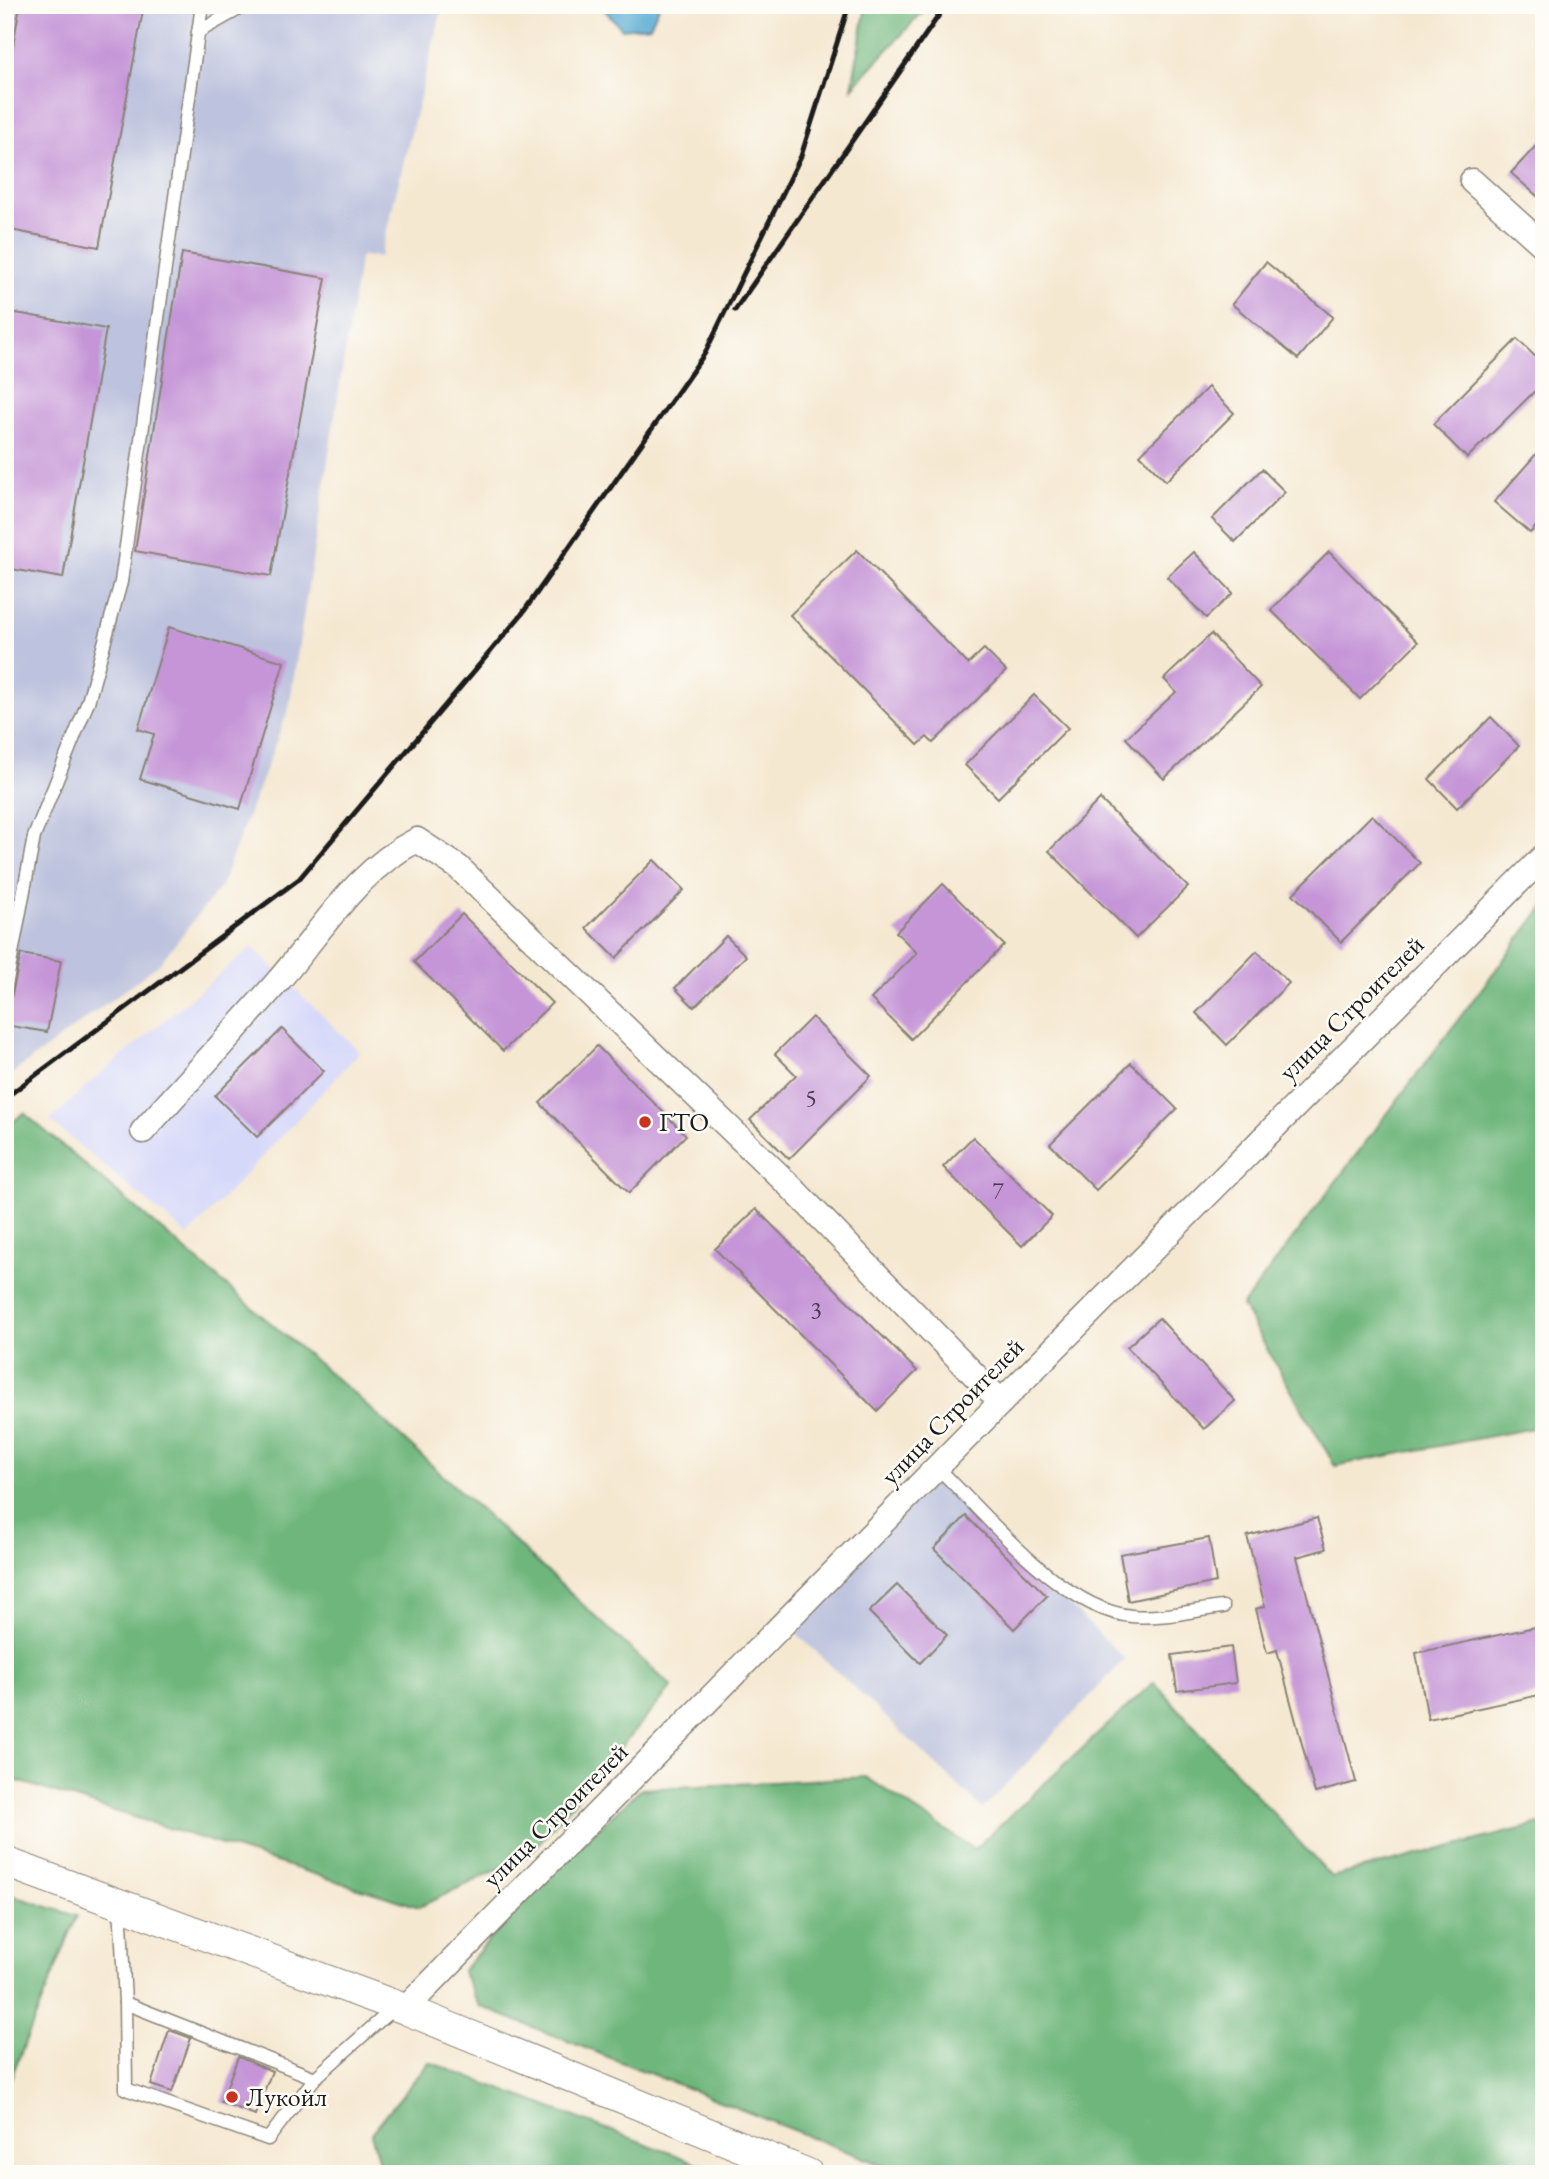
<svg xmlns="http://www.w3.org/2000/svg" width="1549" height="2179" font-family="'EB Garamond',serif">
<rect width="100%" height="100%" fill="#fdfcf7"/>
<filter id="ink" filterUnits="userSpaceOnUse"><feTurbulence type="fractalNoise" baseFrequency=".0143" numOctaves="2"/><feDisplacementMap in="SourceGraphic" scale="14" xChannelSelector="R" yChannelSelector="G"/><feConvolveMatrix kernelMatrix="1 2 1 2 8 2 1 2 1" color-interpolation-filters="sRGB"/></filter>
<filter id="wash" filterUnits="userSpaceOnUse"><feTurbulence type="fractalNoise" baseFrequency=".00686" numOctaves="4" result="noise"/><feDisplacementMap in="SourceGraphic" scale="28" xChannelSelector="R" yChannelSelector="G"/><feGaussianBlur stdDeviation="1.57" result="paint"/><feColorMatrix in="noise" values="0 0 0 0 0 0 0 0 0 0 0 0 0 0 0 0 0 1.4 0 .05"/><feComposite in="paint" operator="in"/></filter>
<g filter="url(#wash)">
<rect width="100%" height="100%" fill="#f5e8d1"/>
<polygon fill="#d5d8f9" points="252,947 360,1052 188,1236 50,1121 90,1083"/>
<g fill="#bdc3de">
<polygon points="5,5 443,5 380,257 360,256 289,708 221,886 159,964 5,1079"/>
<polygon points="939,1478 1125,1659 983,1809 792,1629"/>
</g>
<g fill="#6eb67c" stroke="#45694c" stroke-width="2">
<polygon points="866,5 929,5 852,88"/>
<polygon points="1544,906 1544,1426 1335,1466 1242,1306"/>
<polygon points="24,1113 361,1400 672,1687 529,1855 419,1907 5,1777 5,1128"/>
<polygon points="1154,1682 1331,1877 1544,1823 1544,2174 904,2174 479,2006 462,1971 540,1882 641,1789 866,1777 974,1849"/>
<polygon points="5,1893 77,1916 5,2092"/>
<polygon points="429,2062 726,2174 382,2174 371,2133"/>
</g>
<polygon fill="#58abd3" stroke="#3a6478" stroke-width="2" points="600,5 660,5 650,26 622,29"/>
<g id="blocks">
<g fill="#c595d7">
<polygon points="20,5 144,5 99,247 5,229 5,92"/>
<polygon points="1544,137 1544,202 1511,173"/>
<polygon points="182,253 326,278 271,576 135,551"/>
<polygon points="1266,262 1333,317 1298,359 1232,304"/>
<polygon points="5,311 106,329 63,578 5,568"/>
<polygon points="1517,339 1544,365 1544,382 1467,458 1433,424"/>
<polygon points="1208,387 1234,413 1166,481 1140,455"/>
<polygon points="1544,445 1544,518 1530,533 1494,502"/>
<polygon points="1262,469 1285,492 1235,542 1212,519"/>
<polygon points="857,550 968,664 984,649 1006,671 933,743 927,737 918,745 790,615"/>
<polygon points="1194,552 1233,593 1206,618 1167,577"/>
<polygon points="1329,552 1418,642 1360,699 1271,610"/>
<polygon points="169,627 284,662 240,809 140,779 154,734 138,729"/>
<polygon points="1211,634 1261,687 1164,779 1126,738 1176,692 1164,679"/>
<polygon points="1034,695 1068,728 998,798 965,765"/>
<polygon points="1491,717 1519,746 1457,808 1429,779"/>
<polygon points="1100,799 1188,887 1136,938 1049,851"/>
<polygon points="1372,815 1420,863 1341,942 1293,894"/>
<polygon points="654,860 684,890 616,958 586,928"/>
<polygon points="943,884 1004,945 911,1039 871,999 917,953 896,932"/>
<polygon points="462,914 552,1003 503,1051 414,962"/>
<polygon points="726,936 746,956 694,1007 675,988"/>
<polygon points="1257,951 1289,983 1227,1045 1196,1013"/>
<polygon points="21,954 61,961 47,1032 5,1025"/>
<polygon points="812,1017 871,1076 789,1159 750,1120 796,1075 775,1054"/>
<polygon points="282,1029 324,1071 257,1137 215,1096"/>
<polygon points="597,1046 686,1135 629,1193 540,1103"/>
<polygon points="1131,1063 1177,1109 1096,1190 1050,1144"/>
<polygon points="973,1137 1052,1216 1022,1246 943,1167"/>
<polygon points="756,1209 917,1371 877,1411 715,1249"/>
<polygon points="1159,1318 1235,1401 1204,1429 1127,1347"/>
<polygon points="966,1516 1047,1596 1014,1629 934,1549"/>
<polygon points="1317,1518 1326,1549 1297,1557 1356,1782 1315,1793 1277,1650 1267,1653 1256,1609 1265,1606 1247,1536"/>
<polygon points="1209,1538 1216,1582 1128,1601 1120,1554"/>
<polygon points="897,1585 947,1635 920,1663 869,1612"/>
<polygon points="1544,1625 1544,1694 1428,1719 1416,1653"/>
<polygon points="1231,1647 1236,1683 1177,1691 1172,1655"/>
<polygon points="169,2030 191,2038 172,2092 151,2085"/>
<polygon points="238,2057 272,2071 255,2115 221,2102"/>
</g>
</g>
</g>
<g filter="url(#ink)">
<use href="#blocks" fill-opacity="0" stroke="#888276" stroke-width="2"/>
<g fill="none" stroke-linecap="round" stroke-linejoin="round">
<g stroke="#888276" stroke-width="15">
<g id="service">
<polyline points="198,32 246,5"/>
<polyline points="5,991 34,837 88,702 121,582 202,5"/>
<path d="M939,1469C987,1516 1063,1610 1132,1616C1161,1619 1195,1610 1223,1607"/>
<polyline points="120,1903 125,2003 315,2078 396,2006"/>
<polyline points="125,2003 126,2089 268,2139 315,2078"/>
</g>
</g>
<g stroke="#888276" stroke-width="27">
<g id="minor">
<polyline points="1472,181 1544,246"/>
<path d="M143,1131C188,1081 235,1031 279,980C323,929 357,870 417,840L458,867L791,1187L1001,1402"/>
<polyline points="405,2009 1001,1402 1544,856"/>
</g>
</g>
<g stroke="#888276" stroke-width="32">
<polyline id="tertiary" points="5,1862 405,2009 808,2174"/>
</g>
<use href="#service" stroke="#fff" stroke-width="12"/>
<use href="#minor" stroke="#fff" stroke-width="24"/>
<use href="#tertiary" stroke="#fff" stroke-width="30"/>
<g stroke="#1c1c1c" stroke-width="5">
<polyline points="735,310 946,5"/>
<polyline points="5,1098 299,879 522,614 705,353 801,156 849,5"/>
</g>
</g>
</g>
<g fill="#c8321e" stroke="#fdfcf7" stroke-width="2.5">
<circle cx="645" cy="1122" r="7"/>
<circle cx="232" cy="2097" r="7"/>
</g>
<g text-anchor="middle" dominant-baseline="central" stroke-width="5" stroke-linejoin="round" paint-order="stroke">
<g font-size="23" fill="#463a4b">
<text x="811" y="1098">5</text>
<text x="998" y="1191">7</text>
<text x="816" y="1310">3</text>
</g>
<g font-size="26" fill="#1c1c1c" stroke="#fdfcf7">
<text transform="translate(1351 1008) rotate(-45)">улица Строителей</text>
<text transform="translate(952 1411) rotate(-46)">улица Строителей</text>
<text transform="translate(555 1815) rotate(-45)">улица Строителей</text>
</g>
<g font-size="26" fill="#1c1c1c" stroke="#fdfcf7" text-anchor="start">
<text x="659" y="1122">ГТО</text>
<text x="246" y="2097">Лукойл</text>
</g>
</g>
<rect width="1549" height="2179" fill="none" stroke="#fdfcf7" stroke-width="28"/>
</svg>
